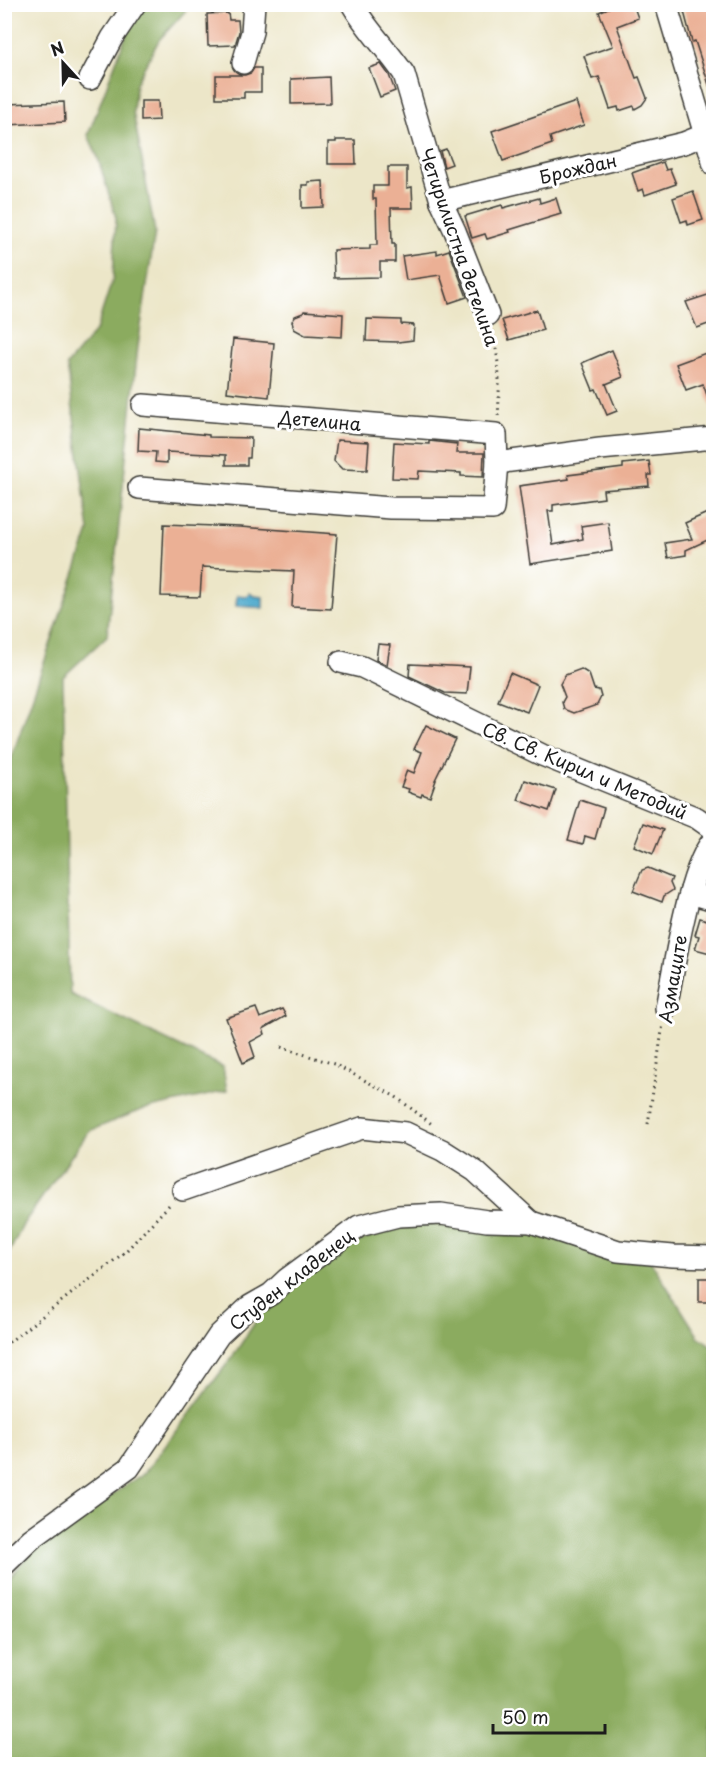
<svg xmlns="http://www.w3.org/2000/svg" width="718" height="1769" font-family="'Playpen Sans',sans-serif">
<rect width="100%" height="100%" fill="#fff"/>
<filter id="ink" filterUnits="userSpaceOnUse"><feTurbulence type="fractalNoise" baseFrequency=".0167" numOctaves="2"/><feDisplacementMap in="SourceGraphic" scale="12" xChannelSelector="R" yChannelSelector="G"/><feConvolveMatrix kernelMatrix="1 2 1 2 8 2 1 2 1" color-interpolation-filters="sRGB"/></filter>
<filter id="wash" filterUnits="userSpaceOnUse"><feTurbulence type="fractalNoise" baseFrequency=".008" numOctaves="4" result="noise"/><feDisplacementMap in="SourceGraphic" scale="24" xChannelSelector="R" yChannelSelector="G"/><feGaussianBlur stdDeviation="1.35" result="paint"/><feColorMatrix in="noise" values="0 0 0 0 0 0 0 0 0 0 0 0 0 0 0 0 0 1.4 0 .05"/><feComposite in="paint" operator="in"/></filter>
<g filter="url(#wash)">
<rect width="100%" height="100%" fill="#ece6c8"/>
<g fill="#8bab5f" stroke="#54643e" stroke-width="1.5">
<polygon points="146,5 191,5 159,40 136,83 133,111 155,232 138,346 107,636 63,677 70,994 223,1067 227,1091 141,1110 89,1131 24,1223 5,1261 4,801 6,774 89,531 67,365 96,330 113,278 116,218 98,158 88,135 131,22"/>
<polygon points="468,1208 647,1255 698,1336 713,1347 713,1764 5,1764 5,1583 33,1549 145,1472 233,1356 269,1301 346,1247 411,1220"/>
</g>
<polygon fill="#4faacd" stroke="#366374" stroke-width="1.5" points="250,593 254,596 263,597 263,608 236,606 237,595 247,596"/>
<g id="blocks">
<g fill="#ebb095">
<polygon points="617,4 633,4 638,18 617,26 636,78 639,77 647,98 642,105 635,109 634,106 619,111 618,107 610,109 599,77 592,79 584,56 613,46 599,12"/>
<polygon points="682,4 714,4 714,90 711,91 695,41 692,42"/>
<polygon points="228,13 229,20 238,20 239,32 235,45 208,46 207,14"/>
<polygon points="381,64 389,75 395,91 380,97 369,68"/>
<polygon points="254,68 261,68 261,92 244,92 244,98 216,98 216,75 245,75 251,73"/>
<polygon points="329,77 330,103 291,104 291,79"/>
<polygon points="141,101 158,101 159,120 141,121"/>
<polygon points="64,102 65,122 7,125 6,104"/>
<polygon points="576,102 584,125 550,137 552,144 503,161 492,131"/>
<polygon points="336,140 355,140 356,164 328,164 328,142 336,142"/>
<polygon points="446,149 452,164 444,167 440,151"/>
<polygon points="663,162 666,170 670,169 676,184 645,195 643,189 638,191 632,173"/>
<polygon points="388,167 407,167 407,188 412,187 413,208 391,208 392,244 395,244 395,262 380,262 380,277 334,278 333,250 370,249 370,245 377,245 376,199 373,199 373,186 388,186"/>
<polygon points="323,181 324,207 302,208 302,185 308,185 308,182"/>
<polygon points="693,191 703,220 688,225 687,220 681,222 673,198"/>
<polygon points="539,198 540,203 556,198 561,214 509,230 510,232 487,239 485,234 472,238 465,216 502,205 503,208"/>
<polygon points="449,250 467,297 449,303 440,275 406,280 402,256 437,251 437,254"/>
<polygon points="714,293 714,322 697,328 686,302"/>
<polygon points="537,310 543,330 509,340 502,320"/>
<polygon points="304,311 343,314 342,337 305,335 294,329 292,321 295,316 303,313"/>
<polygon points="367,319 401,320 401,324 414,325 413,340 398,342 366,341"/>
<polygon points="233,339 274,343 269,397 227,392"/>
<polygon points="612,350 623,377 606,384 617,411 607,415 596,389 593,390 582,363"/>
<polygon points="714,350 714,409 712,409 703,384 686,390 676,364"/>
<polygon points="139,428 209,435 209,437 251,438 250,458 247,458 247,465 226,465 226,455 167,452 167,463 155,462 156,452 138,451"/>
<polygon points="337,440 369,442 367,470 342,469 334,461"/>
<polygon points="429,441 457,444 456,453 484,453 483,477 461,476 461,473 419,471 418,479 392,478 394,442 429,444"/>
<polygon points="649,461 651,475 648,475 649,486 603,490 604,498 553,505 553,511 548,511 553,545 583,539 581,526 608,522 612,551 530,564 519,486 569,479 568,475 623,468 623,464"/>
<polygon points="714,510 714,537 686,550 686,555 668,558 665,543 692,539 685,523"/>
<polygon points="164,524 240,527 337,534 331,609 292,607 294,571 202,567 200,597 161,596"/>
<polygon points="378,644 390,645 387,665 376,660"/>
<polygon points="410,664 470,667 467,694 445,693 409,676"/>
<polygon points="581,669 589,674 594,689 599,690 601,697 597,705 574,713 564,709 562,702 565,697 560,684 565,675"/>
<polygon points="510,673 538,685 527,712 498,701"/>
<polygon points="426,725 455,739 435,780 436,780 430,797 422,794 421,797 408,792 409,789 401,787 407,770 414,773 422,752 414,749"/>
<polygon points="525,780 556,790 549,811 518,800"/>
<polygon points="580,800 604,808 595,839 585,836 583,844 568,840"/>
<polygon points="643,823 663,830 653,854 634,846"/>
<polygon points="648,868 672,878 670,883 673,890 664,896 662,902 633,891 642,870"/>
<polygon points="700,918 714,922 714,954 695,949 699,936 695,935"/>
<polygon points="256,1008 260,1018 282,1009 286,1016 263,1029 265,1034 250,1042 255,1057 243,1063 226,1018"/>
<rect x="699" y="1278" width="13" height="24"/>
</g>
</g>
</g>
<g filter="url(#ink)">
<use href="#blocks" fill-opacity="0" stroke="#3b3a36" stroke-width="1.5"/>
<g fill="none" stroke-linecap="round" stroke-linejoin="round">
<g stroke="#3b3a36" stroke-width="24">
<g id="minor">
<path d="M352,4C367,30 388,50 404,74L441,201L455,231L488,315"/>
<polyline points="666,4 714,165"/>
<polyline points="243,63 252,32 254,4"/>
<polyline points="90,79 112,38 135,4"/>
<polyline points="441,201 684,143 714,131"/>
<polyline points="497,463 600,449 714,438"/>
<polyline points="139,488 391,508 493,509 497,463 496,434 143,405"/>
<polyline points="341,662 362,667 542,755 697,818 714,830"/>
<polyline points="691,890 697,895 714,900"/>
<path d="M666,1008C673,974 690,860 714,840"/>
<polyline points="183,1190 362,1128 406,1133 442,1150 475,1171 531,1222"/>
<polyline points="4,1565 31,1539 129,1468 219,1335 250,1306 271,1294 287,1279 359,1226 398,1216 441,1214 487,1221 531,1222 618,1251 673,1256 714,1257"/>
</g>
</g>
<g stroke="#3b3a36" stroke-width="3" stroke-dasharray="1.5 4.5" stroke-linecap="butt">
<path d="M492,331C500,360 500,387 498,417"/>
<polyline points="281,1047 334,1064 396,1097 433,1125"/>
<polyline points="648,1124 663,1024"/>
<polyline points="4,1346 125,1252 171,1203"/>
</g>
<use href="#minor" stroke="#fff" stroke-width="21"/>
</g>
</g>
<g text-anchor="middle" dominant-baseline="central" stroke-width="6" stroke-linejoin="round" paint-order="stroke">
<g font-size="18" fill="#1c1c1c" stroke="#fff">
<text transform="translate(578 168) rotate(-13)">Брождан</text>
<text transform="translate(460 247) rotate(71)">Четирилистна детелина</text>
<text transform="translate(320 420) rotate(5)">Детелина</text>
<text transform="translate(585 770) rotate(23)">Св. Св. Кирил и Методий</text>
<text transform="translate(672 979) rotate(-80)">Азмаците</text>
<text transform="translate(291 1279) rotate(-38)">Студен кладенец</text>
</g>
</g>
<rect width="718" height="1769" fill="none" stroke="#fff" stroke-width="24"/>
<g transform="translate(63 63) rotate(338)" stroke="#ffffff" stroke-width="4.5" paint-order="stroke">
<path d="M0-4.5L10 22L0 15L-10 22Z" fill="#1c1c1c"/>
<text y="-9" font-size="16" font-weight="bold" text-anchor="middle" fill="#1c1c1c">N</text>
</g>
<path d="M493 1724v9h112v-9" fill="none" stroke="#1c1c1c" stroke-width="3"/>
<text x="502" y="1724" font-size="18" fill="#1c1c1c" stroke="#ffffff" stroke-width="4.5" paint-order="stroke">50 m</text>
</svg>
